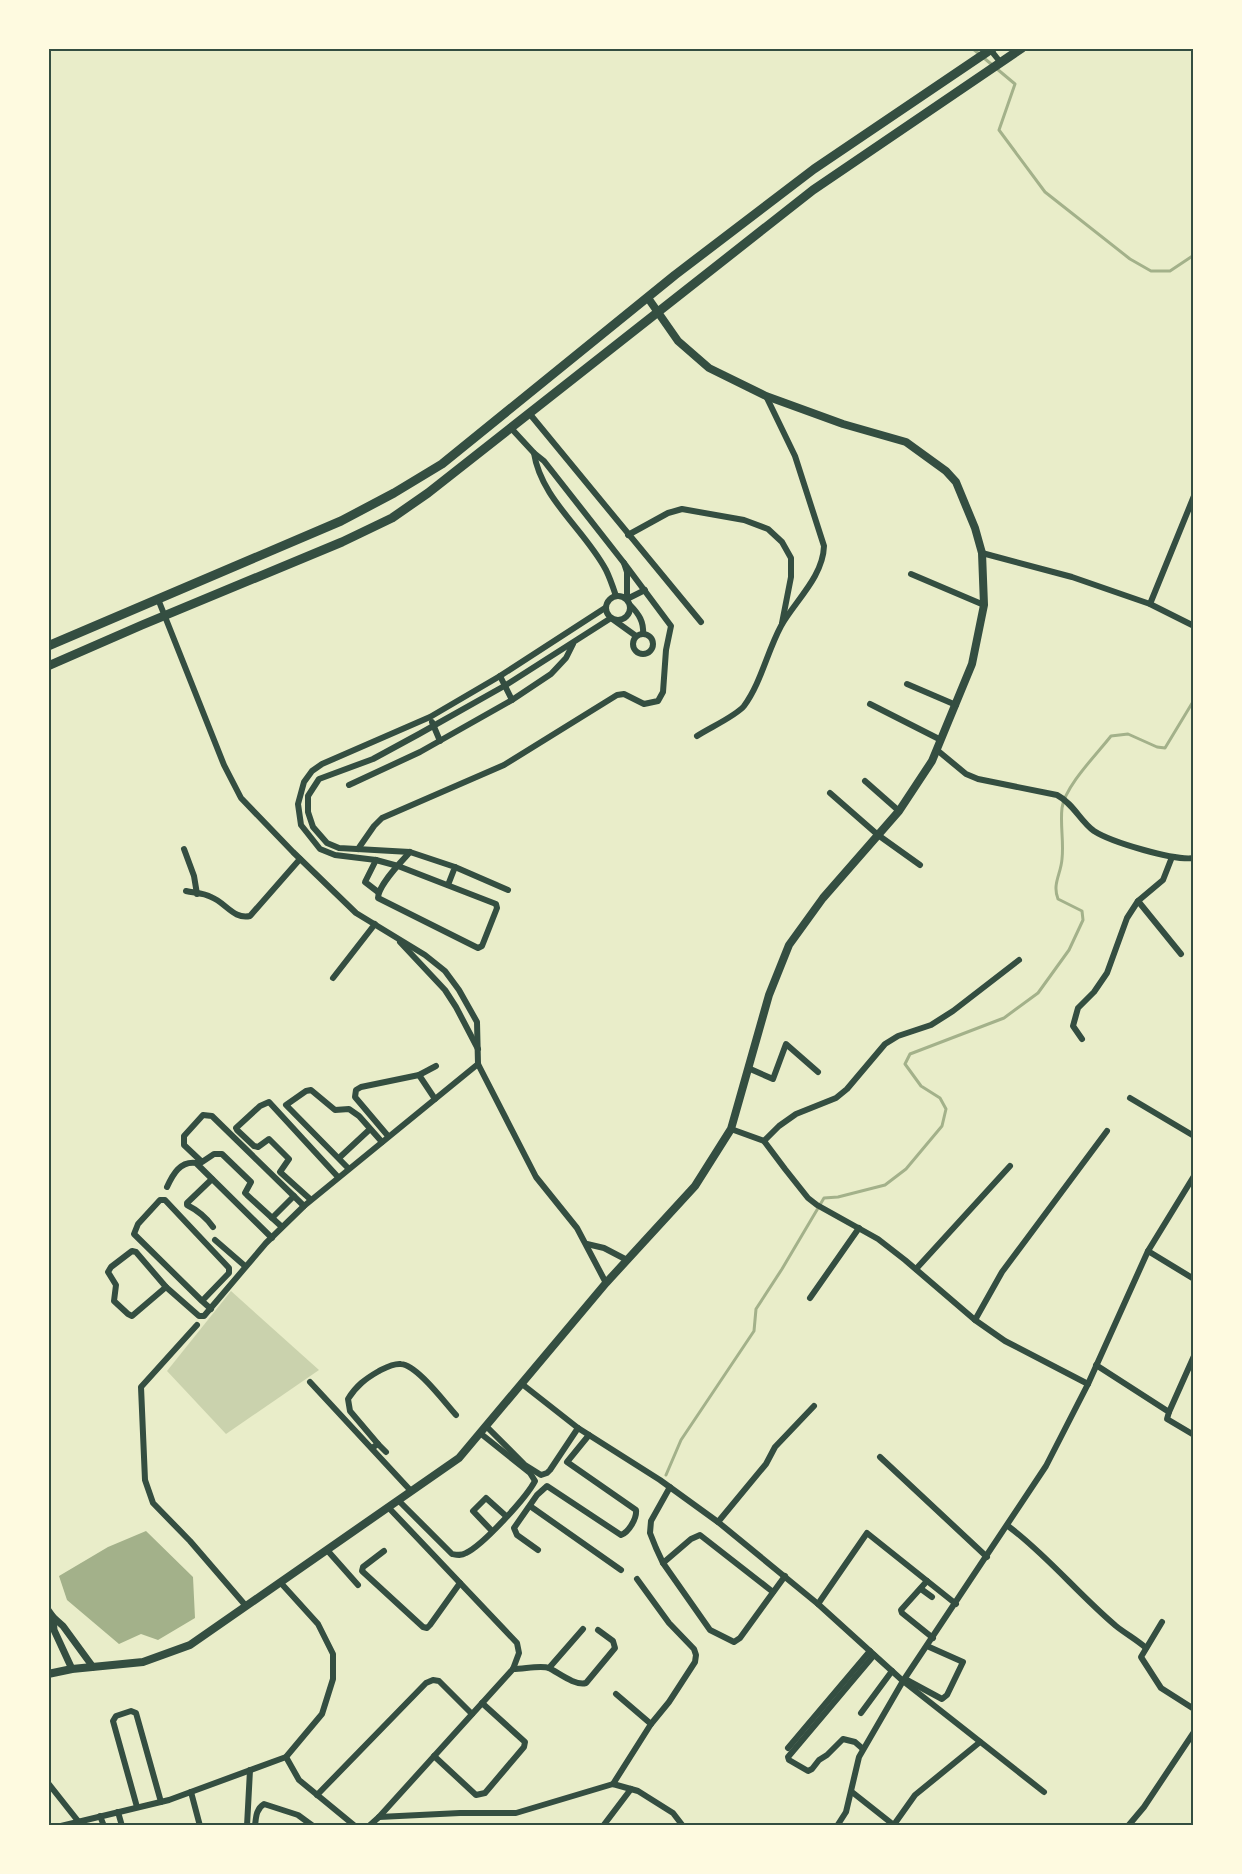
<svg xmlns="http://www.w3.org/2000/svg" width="1242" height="1874" font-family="Montserrat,sans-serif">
<rect width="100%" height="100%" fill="#e9edc9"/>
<polygon fill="#cad2ad" points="231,1291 319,1370 226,1434 167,1371"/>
<polygon fill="#a3b18a" points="146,1531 193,1577 195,1618 158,1640 141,1634 119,1644 67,1600 59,1576 108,1547"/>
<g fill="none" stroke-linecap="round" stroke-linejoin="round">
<g stroke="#a3b18a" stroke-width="3">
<polyline points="972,48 1015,84 999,130 1045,192 1130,259 1151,271 1170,271 1194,255"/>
<path d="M666,1475L681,1440L754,1331L756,1309L782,1269L824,1198L838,1197L885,1185L906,1169L942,1126L946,1109L940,1098L921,1086L905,1064L910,1054L1004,1018L1038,993L1069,950L1083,920L1082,911L1058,899C1052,884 1061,874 1062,859C1064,842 1060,825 1062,808C1065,786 1097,754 1111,736L1128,734L1157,747L1165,748L1194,700"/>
</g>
<g stroke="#344e41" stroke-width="6">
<polyline points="989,48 1001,63"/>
<polyline points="529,413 701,622"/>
<polyline points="510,427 534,453 544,461 624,563 627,572 627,599 645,590"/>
<path d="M534,453C541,499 585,530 606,570C610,578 613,587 616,596"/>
<polyline points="628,535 668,513 682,509 744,520 768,529 782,542 791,558 791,577 782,623"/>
<polyline points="982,553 1072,577 1150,604 1194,626"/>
<polyline points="911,574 984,605"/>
<circle cx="618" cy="608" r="12"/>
<polyline points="158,599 224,765 241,798 293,852 356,913 425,955 445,971 459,990 477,1022 478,1064 536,1177 577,1228 606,1283"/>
<polyline points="1150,604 1194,496"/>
<path d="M630,605C639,614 644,622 643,634"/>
<circle cx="643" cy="644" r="10"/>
<polyline points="500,676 512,700"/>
<polyline points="907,684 956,705"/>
<polyline points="870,704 941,740"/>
<polyline points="432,722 440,741"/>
<path d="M697,736C709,728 736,716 744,706C761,683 767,652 781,626C795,601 823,577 824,546L795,456L766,396"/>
<path d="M937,750L966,774L978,779L1057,795C1074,804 1080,821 1094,831C1111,842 1174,861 1194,858"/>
<polyline points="865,781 899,811"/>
<polyline points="349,785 420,752 512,700 551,674 566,658 573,644"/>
<polyline points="830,793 878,835 920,865"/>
<polyline points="184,849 194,876 197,894"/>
<polyline points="358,849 374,826 382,818 504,765 617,695 624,694 644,704 658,701 663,692 666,650 671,626 624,563"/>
<path d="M410,852C401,862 378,885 378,898L478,948L482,946L497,908L496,904L398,866L376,860L335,855L320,849L301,825L298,804L304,782L312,771L322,764L430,717L500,676L605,608"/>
<polyline points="376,860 365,882 378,892"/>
<polyline points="455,867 508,890"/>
<polyline points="448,885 455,867 410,852 339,848 327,843 313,827 308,812 308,796 319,779 373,759 419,734 506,685 611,618 636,636"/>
<path d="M186,891C194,893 204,893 211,897C225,902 234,920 250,916L300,859"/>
<polyline points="1138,901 1181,954"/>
<polyline points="400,942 445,990 456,1007 478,1049"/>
<polyline points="333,978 375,924"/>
<polyline points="1082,1039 1073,1026 1078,1008 1094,992 1107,973 1127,918 1138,901 1163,880 1172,857"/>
<polyline points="748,1068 773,1079 786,1044 818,1072"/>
<polyline points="419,1075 435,1099"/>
<polyline points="1130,1098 1194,1136"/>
<polyline points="731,1129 764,1141 785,1169 808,1198 817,1205 878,1239 905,1260 975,1320 1005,1341 1088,1384"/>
<polyline points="388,1136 355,1097 356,1090 361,1087 419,1075 436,1066"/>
<polyline points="764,1141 779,1126 796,1114 836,1098 847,1089 885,1044 898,1036 931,1025 953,1011 1019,960"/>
<polyline points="339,1158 369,1130"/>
<polyline points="348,1168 286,1105 306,1091 311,1090 335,1110 349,1109 359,1116 382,1142"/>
<path d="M212,1179L187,1203V1205C199,1211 206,1217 213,1227"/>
<path d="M167,1187C173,1174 180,1161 196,1163L272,1238"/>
<polyline points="310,1199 280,1172 289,1159 269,1139 258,1147 254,1146 237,1130 236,1128 260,1106 269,1102 338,1177"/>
<polyline points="272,1218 294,1196"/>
<polyline points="282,1227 247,1195 245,1193 251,1182 222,1154 214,1154 202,1162 184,1145 184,1136 203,1115 212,1116 304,1206"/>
<polyline points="215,1240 245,1266"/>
<polyline points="587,1244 604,1248 627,1260"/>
<polygon points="132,1251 136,1252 166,1287 132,1316 128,1314 114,1301 116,1285 108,1272 111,1267"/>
<polyline points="1148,1251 1194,1279"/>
<polyline points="916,1269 1010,1166"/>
<polyline points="166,1287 199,1316 204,1316 266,1243 304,1206 478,1064"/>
<polyline points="810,1298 859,1228"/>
<polyline points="202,1301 229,1273 229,1268 165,1200 160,1200 138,1224 134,1234 202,1301 211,1309"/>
<polyline points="975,1320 1002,1272 1107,1131"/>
<polyline points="197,1325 141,1387 145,1480 153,1503 190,1541 246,1606"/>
<polyline points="1096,1365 1169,1412 1167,1419 1194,1435"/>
<polyline points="310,1382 411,1491"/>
<polyline points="522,1384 578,1428 660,1480 718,1522 818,1604 903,1681 1044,1792"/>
<polyline points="1169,1412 1194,1356"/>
<polyline points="486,1426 525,1465 541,1475 547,1473 550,1470 578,1428"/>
<polyline points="378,1444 386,1452"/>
<path d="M372,1448L378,1444L350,1411L348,1399C356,1386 365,1379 379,1371C385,1368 393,1363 401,1364C417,1365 445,1403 456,1415"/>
<polyline points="880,1457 987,1557"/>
<polyline points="670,1487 651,1521 650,1533 656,1548 663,1563 710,1630 734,1642 740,1638 785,1576"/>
<path d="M398,1500L452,1554C457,1555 461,1556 466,1553C483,1545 526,1498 535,1481L530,1473L480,1433"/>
<polyline points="530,1506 621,1570"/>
<polyline points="718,1522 766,1464 775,1447 814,1406"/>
<path d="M1008,1526C1047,1555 1078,1594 1116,1626C1126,1634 1137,1640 1146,1648"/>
<polyline points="492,1531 473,1511 486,1498 506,1516"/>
<polyline points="327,1550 358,1585"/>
<path d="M538,1550L517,1535L514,1528L537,1495L547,1486L621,1535C629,1532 637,1518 636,1510L567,1462L589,1435"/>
<polyline points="384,1551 363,1567 362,1571 423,1627 427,1628 430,1625 460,1583"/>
<polyline points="663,1563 691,1539 700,1535 773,1592"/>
<polyline points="637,1579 669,1623 694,1649 696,1655 695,1662 669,1702 651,1724"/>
<polyline points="927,1581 901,1610 902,1613 933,1638"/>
<polyline points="921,1589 932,1597"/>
<polyline points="818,1604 867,1533 956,1604"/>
<polyline points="1162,1622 1141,1657 1161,1688 1194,1709"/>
<path d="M549,1668C559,1673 575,1686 586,1683L615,1648L613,1641L598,1630"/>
<path d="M513,1669C524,1669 541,1665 549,1668L583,1629"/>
<polyline points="905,1679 942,1699 947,1695 963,1662 927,1646"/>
<polyline points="861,1713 892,1671"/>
<polyline points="788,1748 870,1651"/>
<polyline points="863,1749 855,1742 843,1739 827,1755 819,1760 812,1769 808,1771 789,1760 788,1757 874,1655"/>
<polyline points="434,1756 476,1795 485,1793 524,1747 525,1742 482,1703"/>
<polyline points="286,1757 299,1780 355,1826"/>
<polyline points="48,1783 78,1821"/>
<polyline points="613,1784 651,1724 616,1694"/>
<polyline points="191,1792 200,1826"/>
<polyline points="852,1792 895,1826"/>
<polyline points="317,1795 426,1683 433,1680 439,1681 472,1714"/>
<polyline points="137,1807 113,1721 116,1716 131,1711 136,1713 161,1802"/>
<polyline points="118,1812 122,1826"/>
<polyline points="100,1816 104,1826"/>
<polyline points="379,1817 513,1669 519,1653 517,1643 388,1507"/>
<polyline points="61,1826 169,1800 286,1757 322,1714 333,1679 333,1654 318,1624 280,1582"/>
<polyline points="247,1826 250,1770"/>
<path d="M255,1826C256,1817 256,1809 264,1804L298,1815L313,1826"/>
<polyline points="369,1826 379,1817 460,1813 516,1813 613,1784 638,1791 673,1813 683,1826"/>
<polyline points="603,1826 631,1789"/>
<polyline points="837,1826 846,1812 859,1757 903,1681 1046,1466 1088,1384 1148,1251 1194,1176"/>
<polyline points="893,1826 915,1795 980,1742"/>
<polyline points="1128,1826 1144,1807 1194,1732"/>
</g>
<g stroke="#344e41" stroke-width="7">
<polyline points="48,1610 53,1617 54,1630 72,1669"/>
<polyline points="53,1617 63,1626 93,1667"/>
</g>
<polyline stroke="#344e41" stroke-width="8" points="48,1674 72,1669 143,1662 190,1645 459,1458 606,1283 695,1186 731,1129 769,995 789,945 823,898 899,811 932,761 972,664 984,605 982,553 975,528 956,482 946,471 906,442 843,424 766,396 709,368 678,341 648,298"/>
<g stroke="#344e41" stroke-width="9">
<polyline points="48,646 341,521 394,493 442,464 675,275 814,169 993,48"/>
<polyline points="48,666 142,625 342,542 392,518 428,493 813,190 1022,48"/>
</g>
</g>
<rect width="1242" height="1874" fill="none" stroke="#fefae0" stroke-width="99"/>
<rect x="50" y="50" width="1142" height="1774" fill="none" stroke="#344e41" stroke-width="2"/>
</svg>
